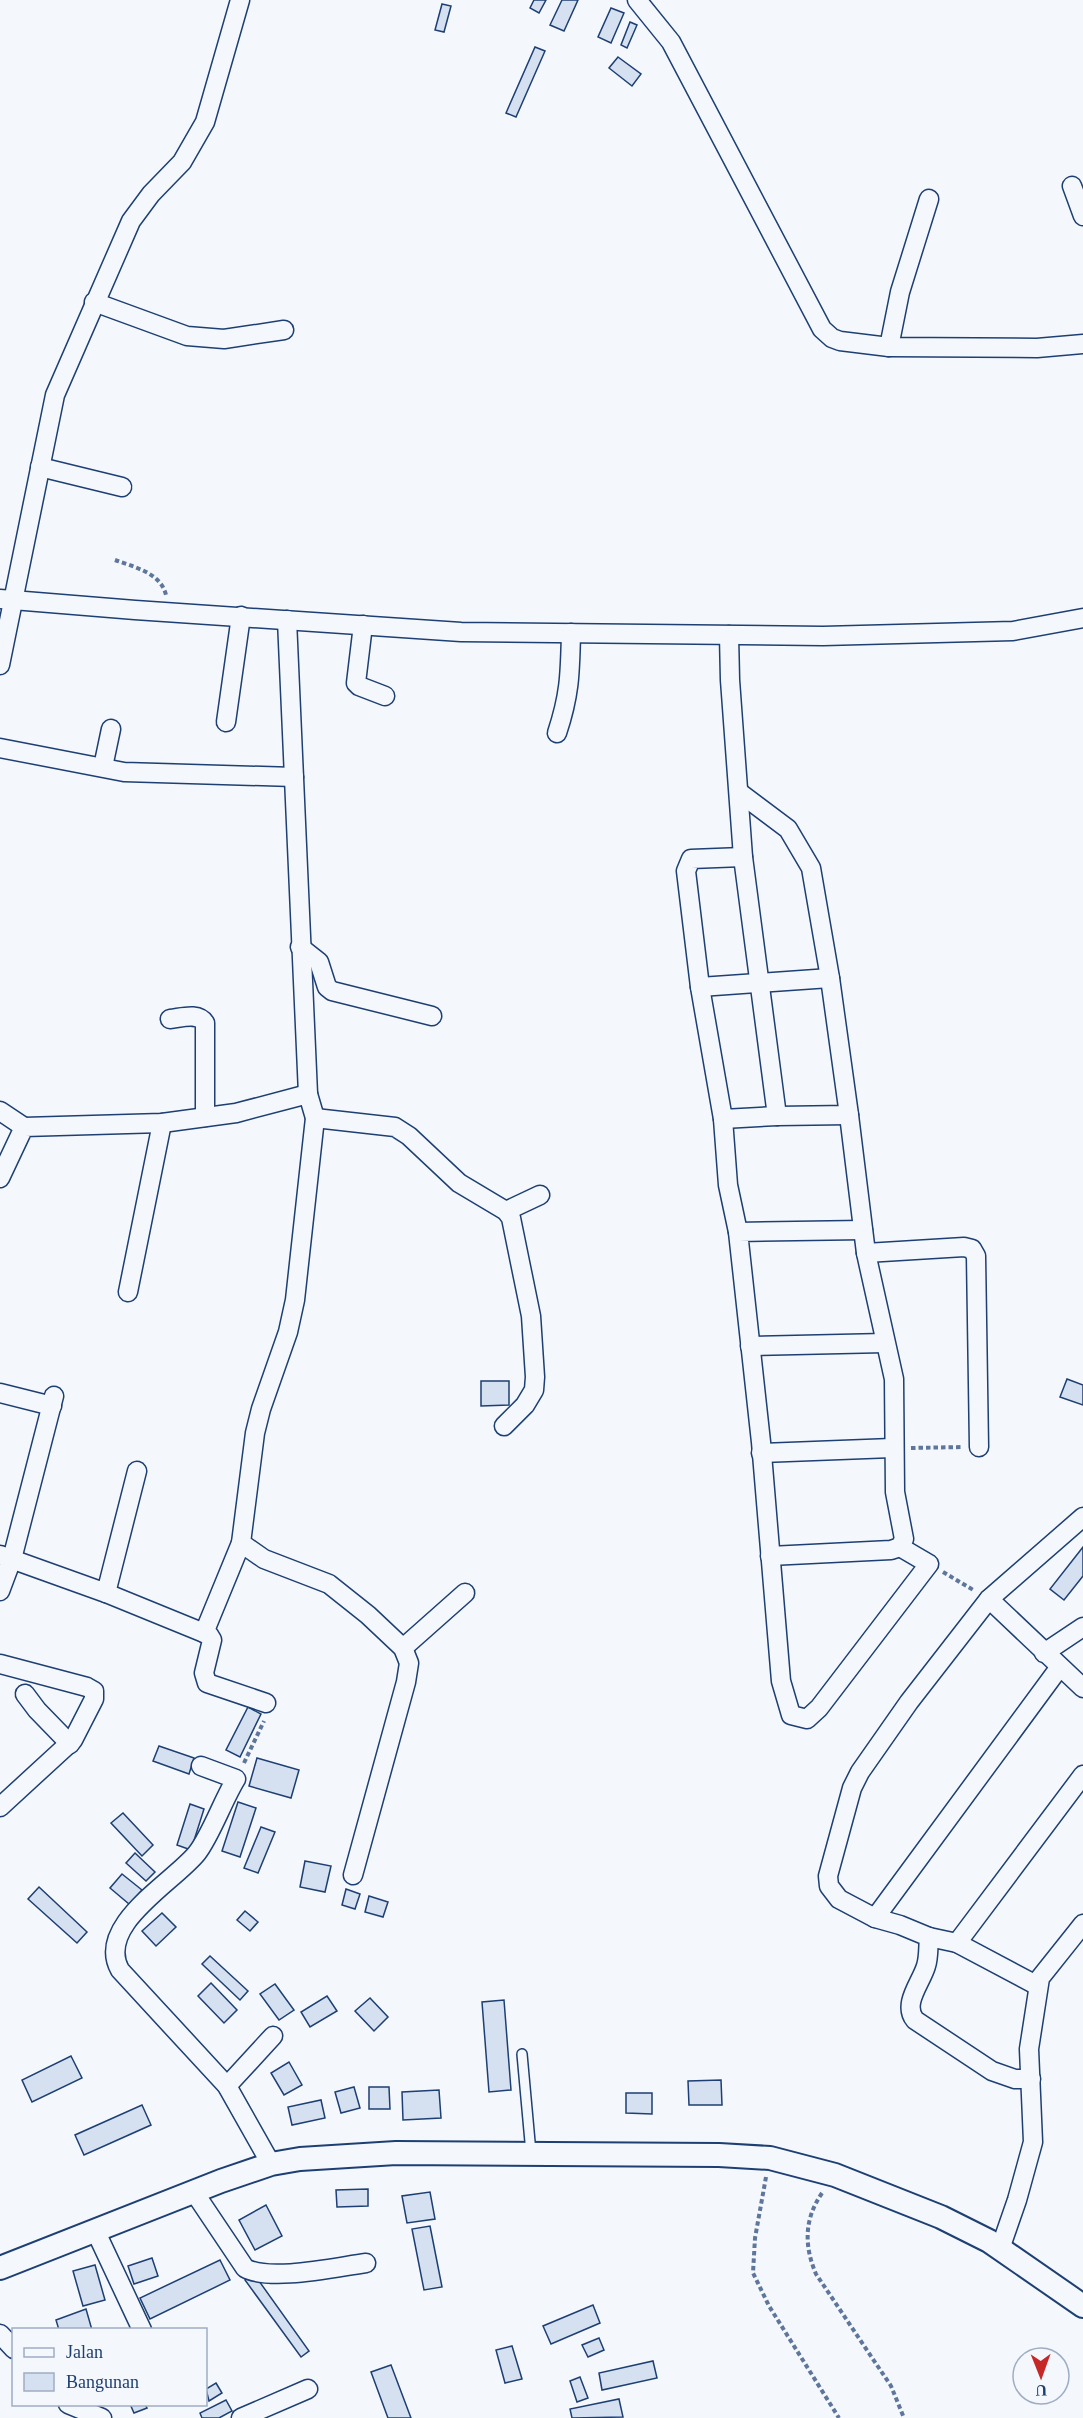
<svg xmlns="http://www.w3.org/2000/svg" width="1083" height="2418" font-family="Georgia,serif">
<rect width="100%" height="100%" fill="#f4f7fb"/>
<g fill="#d5e0f0" stroke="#1d3f73" stroke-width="1.5">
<polygon points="534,0 546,0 539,13 530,8"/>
<polygon points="562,0 578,0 564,31 550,25"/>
<polygon points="442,4 451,6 444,32 435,30"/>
<polygon points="611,8 624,13 611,43 598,37"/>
<polygon points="630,22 637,25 627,48 621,45"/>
<polygon points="535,47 545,51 516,117 506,113"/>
<polygon points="618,57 641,74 632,86 609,68"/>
<polygon points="1067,1379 1083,1385 1083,1405 1060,1397"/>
<polygon points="481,1381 509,1381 509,1405 481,1406"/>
<polygon points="1083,1547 1083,1576 1064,1600 1050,1589"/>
<polygon points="248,1707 261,1714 240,1757 226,1750"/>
<polygon points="159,1746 194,1758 189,1774 153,1761"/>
<polygon points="257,1758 299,1770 291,1798 249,1786"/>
<polygon points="238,1802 256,1808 240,1857 222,1851"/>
<polygon points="190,1804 204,1809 191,1850 177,1845"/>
<polygon points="123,1813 153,1845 142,1856 111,1823"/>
<polygon points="261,1827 275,1832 258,1873 244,1868"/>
<polygon points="135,1853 155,1872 146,1881 126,1863"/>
<polygon points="305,1861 331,1866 325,1892 300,1887"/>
<polygon points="122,1874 142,1890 129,1904 110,1888"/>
<polygon points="39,1887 87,1932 77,1943 28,1899"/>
<polygon points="346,1889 360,1894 355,1909 342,1905"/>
<polygon points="369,1896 388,1902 383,1917 365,1912"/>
<polygon points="245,1911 258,1922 250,1931 237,1920"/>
<polygon points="162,1913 176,1927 156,1946 142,1931"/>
<polygon points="210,1956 248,1991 240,2000 202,1964"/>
<polygon points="211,1983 237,2010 224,2023 198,1996"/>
<polygon points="275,1984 294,2010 279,2020 260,1994"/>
<polygon points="327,1996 337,2011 310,2027 301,2012"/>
<polygon points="370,1998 388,2017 374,2031 355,2011"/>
<polygon points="504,2000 511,2090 489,2092 482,2002"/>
<polygon points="71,2056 82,2078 32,2102 22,2080"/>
<polygon points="289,2062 302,2085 284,2095 271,2073"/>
<polygon points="721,2080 722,2105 689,2105 688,2081"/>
<polygon points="354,2087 360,2108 341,2113 335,2092"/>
<polygon points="369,2087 389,2087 390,2109 369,2109"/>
<polygon points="439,2090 441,2118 403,2120 402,2092"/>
<polygon points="626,2093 652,2093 652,2114 626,2113"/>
<polygon points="321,2100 325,2118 292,2125 288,2107"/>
<polygon points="142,2105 151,2125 84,2155 75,2135"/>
<polygon points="368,2189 368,2206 337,2207 336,2190"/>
<polygon points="430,2192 435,2219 407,2223 402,2196"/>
<polygon points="266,2205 282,2236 255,2250 239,2220"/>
<polygon points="430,2226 442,2287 424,2290 412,2229"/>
<polygon points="152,2258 158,2276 134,2284 128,2266"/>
<polygon points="220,2260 230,2280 150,2319 140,2298"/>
<polygon points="95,2265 105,2300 83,2306 73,2271"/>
<polygon points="254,2274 309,2351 301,2357 245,2280"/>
<polygon points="593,2305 600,2323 551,2344 543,2326"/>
<polygon points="86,2309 92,2330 59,2330 56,2320"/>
<polygon points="599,2338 604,2350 588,2357 582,2345"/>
<polygon points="512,2346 522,2379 505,2383 496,2350"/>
<polygon points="653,2361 657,2378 602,2390 599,2373"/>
<polygon points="391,2365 411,2418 388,2418 371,2372"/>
<polygon points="580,2377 588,2398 577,2402 570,2381"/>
<polygon points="216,2383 222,2393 209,2401 206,2389"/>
<polygon points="619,2399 623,2417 572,2418 570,2409"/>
<polygon points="226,2400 232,2411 219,2418 202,2418 200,2413"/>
<polygon points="130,2404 145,2404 147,2408 134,2413"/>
</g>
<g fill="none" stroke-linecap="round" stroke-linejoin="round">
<g stroke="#1d3f73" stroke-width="12">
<polyline id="service" points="522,2054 531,2153"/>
</g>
<g stroke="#1d3f73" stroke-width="21">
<g id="minor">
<polyline points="637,0 671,42 822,329 832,338 840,341 889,347 1037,348 1083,344"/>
<polyline points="1072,186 1083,216"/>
<polyline points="94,302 187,336 224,339 284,330"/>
<polyline points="889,347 900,292 929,199"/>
<polyline points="40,467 122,487"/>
<polyline points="0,599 135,610 461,632 823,636 1013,631 1083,618"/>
<polyline points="287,620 308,1094 315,1118 295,1300 288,1332 261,1409 255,1433 241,1543 264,1559 329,1584 368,1615 403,1648 409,1663 406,1682 353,1875"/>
<polyline points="363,625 356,683 359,686 385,696"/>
<polyline points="729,635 730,680 743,857 777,1116"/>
<polyline points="0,665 55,395 131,221 151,194 182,162 205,122 240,0"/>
<polyline points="226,722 241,616"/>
<path d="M557,733C570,694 570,673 571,633"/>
<polyline points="0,748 124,772 294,777"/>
<polyline points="103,767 111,729"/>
<polyline points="740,793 788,829 811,868 830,978 849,1115 777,1116 723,1119 700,987 686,871 691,859 743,857"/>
<polyline points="300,947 319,962 327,987 332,991 432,1016"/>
<polyline points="700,987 830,978"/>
<path d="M170,1019C181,1018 198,1012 205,1023V1117"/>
<polyline points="0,1111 24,1127"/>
<polyline points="849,1115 866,1253 964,1247 972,1249 976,1256 979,1447"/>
<polyline points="315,1118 395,1127 409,1136 459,1183 506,1211 511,1218 531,1316 535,1377 534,1390 525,1405 504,1426"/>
<polyline points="723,1119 728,1185 738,1232"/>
<polyline points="0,1178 24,1127 162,1123 236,1113 308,1094"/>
<polyline points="506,1211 540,1195"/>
<polyline points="863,1230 738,1232 761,1442 781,1681 791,1715 807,1719 819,1708 929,1564 900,1547"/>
<polyline points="128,1292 162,1123"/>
<polyline points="750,1346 885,1343"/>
<polyline points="0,1393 52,1406"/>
<polyline points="761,1453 892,1448"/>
<polyline points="0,1555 106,1593 137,1471"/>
<polyline points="770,1556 891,1550 900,1547 904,1539 895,1492 894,1379 866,1253"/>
<polyline points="0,1591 12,1559 54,1396"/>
<polyline points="106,1593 209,1635 212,1640 204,1673 207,1683 266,1703"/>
<polyline points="989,1599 1083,1688"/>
<polyline points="204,1633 241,1543"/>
<polyline points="403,1648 465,1593"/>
<polyline points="1044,1653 1083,1627"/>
<polyline points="0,1664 87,1687 94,1691 94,1699 73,1740 0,1807"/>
<polyline points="25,1694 37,1710 70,1744"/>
<path d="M201,1766L236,1779C223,1800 211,1835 197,1853C174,1882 95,1925 120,1970L227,2086L271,2164"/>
<polyline points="875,1918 1059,1668"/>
<polyline points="929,1937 957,1943 1038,1986"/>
<polyline points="957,1943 1083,1775"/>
<path d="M1031,2079H1015L992,2071L915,2020C902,2004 921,1983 926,1966C929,1957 928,1946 929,1937L900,1925L875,1918L839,1899L829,1886L828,1876L852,1788L860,1772L909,1702L989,1599L1083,1517"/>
<polyline points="227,2086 273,2036"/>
<path d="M194,2192L245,2268C270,2282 336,2267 366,2263"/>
<polyline points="96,2232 142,2330"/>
<polyline points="1000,2249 1017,2200 1033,2142 1029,2049 1040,1978 1083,1924"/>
<polyline points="0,2334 14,2349"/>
<polyline points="68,2404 102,2418"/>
<polyline points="241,2418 308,2389"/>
</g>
</g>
<g stroke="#1d3f73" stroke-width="26">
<polyline id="tertiary" points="0,2268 221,2181 271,2164 300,2159 396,2153 719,2155 770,2158 835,2175 941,2217 989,2241 1083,2306"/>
</g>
<g stroke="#5e769c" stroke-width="4" stroke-dasharray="4.5 3" stroke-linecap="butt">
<path d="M115,560C134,567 161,573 166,595"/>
<polyline points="911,1448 963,1447"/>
<polyline points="943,1572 975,1591"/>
<polyline points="244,1763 264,1721"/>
<polyline points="766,2177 755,2238 753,2273 769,2306 839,2418"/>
<path d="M822,2193C804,2219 804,2246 816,2274L891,2386L904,2418"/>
</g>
<use href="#service" stroke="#f4f7fb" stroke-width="9"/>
<use href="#minor" stroke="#f4f7fb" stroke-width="18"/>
<use href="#tertiary" stroke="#f4f7fb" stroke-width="22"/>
</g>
<rect x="12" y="2328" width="195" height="78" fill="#f4f7fb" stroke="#9eadc5" stroke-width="1.5"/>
<rect x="24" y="2348" width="30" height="9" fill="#f4f7fb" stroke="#9eadc5" stroke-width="1.5"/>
<text x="66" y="2358" font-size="18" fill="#1d3f73">Jalan</text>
<rect x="24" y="2373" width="30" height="18" fill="#d5e0f0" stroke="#9eadc5" stroke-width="1.5"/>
<text x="66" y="2388" font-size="18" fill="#1d3f73">Bangunan</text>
<g transform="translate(1041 2376) rotate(179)"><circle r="28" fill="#f4f7fb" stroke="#9eadc5" stroke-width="1.5"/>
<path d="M0-4.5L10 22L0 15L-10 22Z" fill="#c62828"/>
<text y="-9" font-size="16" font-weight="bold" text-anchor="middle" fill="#1d3f73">U</text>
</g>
</svg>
